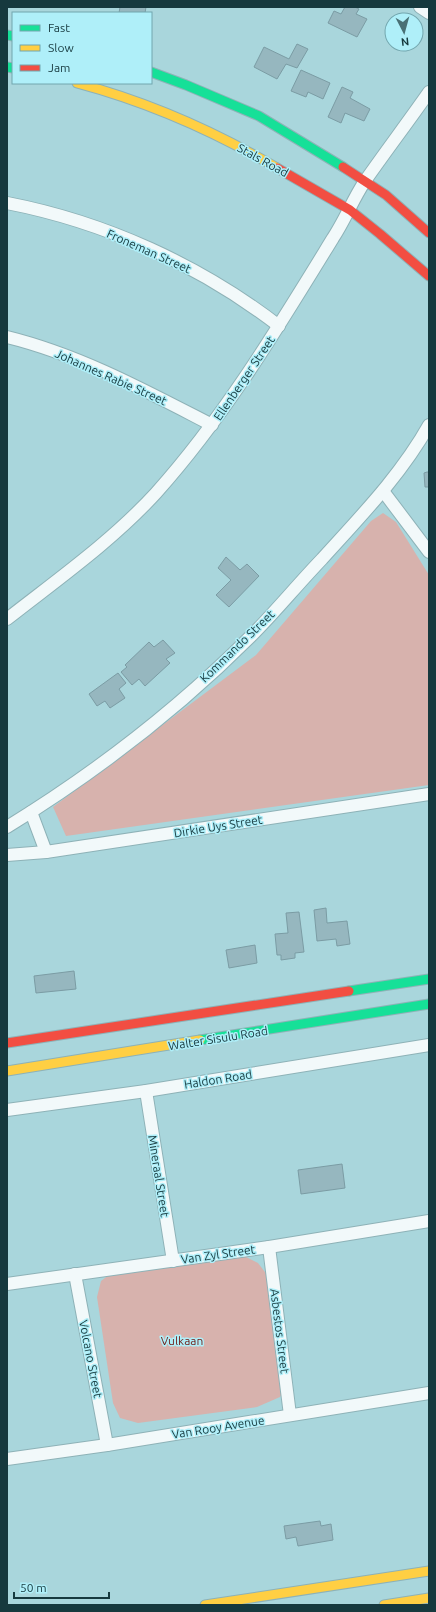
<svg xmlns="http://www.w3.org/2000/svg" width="436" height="1612" font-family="Ubuntu,sans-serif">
<rect width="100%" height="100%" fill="#a9d6dc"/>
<g fill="#d7b2ad">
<polygon points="383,513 396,522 429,575 429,785 66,836 53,807 256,655 371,521"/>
<polygon points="240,1254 258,1263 268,1276 287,1383 280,1397 257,1407 138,1423 120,1418 113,1403 97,1297 101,1281 114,1271"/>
</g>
<g fill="#96b7bf" stroke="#7b9ca4">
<polygon points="120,7 146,7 145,13 119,13"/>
<polygon points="345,7 355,7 359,9 356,14 367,19 357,37 328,23 334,11 341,14"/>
<polygon points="297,44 308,49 297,68 286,64 277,79 254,67 264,47 289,59"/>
<polygon points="301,70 330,83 323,99 308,92 306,97 291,91"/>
<polygon points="342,87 353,92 350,98 370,109 364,121 345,113 341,123 328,117"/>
<polygon points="427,472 429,472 429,490 429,487 425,487 424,473"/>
<polygon points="226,557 240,570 247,564 259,576 229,607 216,595 231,580 218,568"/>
<polygon points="163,640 175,653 166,659 170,663 145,686 139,679 132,685 121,672 127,667 125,665 149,642 154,647"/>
<polygon points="118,673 126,683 119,689 125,698 110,708 105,701 97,706 89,694"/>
<polygon points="326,908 327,923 347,921 350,944 337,946 336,939 317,941 314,910"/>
<polygon points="299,912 304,952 295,953 295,958 281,960 281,955 277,955 275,934 288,933 286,913"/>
<polygon points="255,945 257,963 229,968 226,950"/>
<polygon points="74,971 76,989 36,993 34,976"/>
<polygon points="342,1164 345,1188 301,1194 298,1170"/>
<polygon points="320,1521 321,1526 331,1524 333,1540 298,1546 296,1537 286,1539 284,1526"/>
</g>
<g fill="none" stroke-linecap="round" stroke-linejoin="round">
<g stroke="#8eb2b7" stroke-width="14">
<g id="street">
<polyline points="420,7 429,13"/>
<path d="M7,203C105,222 200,265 279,326"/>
<path d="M7,337C80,355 146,391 212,425"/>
<polyline points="383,491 429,552"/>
<path d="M7,619C58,579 112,541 156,493C225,416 279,326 333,238C345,220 353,199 365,181C386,151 408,122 429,92"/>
<polyline points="31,812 46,852"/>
<path d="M7,827C95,773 179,708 252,635C276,611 298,584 322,559C360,517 401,475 429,425"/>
<polyline points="7,855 46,852 429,794"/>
<polyline points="146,1091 173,1261"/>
<polyline points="7,1110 146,1091 429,1045"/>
<polyline points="269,1247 290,1415"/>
<polyline points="75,1274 107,1445"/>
<polyline points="7,1284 269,1247 429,1221"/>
<polyline points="7,1459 107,1445 429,1393"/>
</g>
</g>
<g stroke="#8eb2b7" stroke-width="11">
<g id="fast">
<polyline points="7,35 13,36"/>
<polyline points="7,67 13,68"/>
<polyline points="151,72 186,85 259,116 343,167"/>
<polyline points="349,991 429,979"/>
<polyline points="200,1040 429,1004"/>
</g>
</g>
<g stroke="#8eb2b7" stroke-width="11">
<g id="slow">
<path d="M77,83C148,102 214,131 277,168"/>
<polyline points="7,1071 200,1040"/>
<polyline points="205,1605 429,1571"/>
<polyline points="384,1605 429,1598"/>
</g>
</g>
<g stroke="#8eb2b7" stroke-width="11">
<g id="jam">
<polyline points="343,167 386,195 429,233"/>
<polyline points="277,168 350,210 380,234 429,276"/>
<polyline points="7,1043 349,991"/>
</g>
</g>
<use href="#street" stroke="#f2f9fa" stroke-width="12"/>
<use href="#fast" stroke="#16e098" stroke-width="9"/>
<use href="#slow" stroke="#ffcf43" stroke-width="9"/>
<use href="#jam" stroke="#f24e42" stroke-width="9"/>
</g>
<g text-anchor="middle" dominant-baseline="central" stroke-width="3" stroke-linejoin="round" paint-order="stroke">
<g font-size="12" fill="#16393e" stroke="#afeff9">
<text transform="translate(263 160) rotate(29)">Stals Road</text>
<text transform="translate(149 251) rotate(24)">Froneman Street</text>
<text transform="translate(111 377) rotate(24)">Johannes Rabie Street</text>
<text transform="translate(244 378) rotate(-56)">Ellenberger Street</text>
<text transform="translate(237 646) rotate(-44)">Kommando Street</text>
<text transform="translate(218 826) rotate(-9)">Dirkie Uys Street</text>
<text transform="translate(218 1038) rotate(-9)">Walter Sisulu Road</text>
<text transform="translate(218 1079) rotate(-9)">Haldon Road</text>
<text transform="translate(159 1176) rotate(81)">Mineraal Street</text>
<text transform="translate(218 1254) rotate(-8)">Van Zyl Street</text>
<text transform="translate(280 1331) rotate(83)">Asbestos Street</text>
<text transform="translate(91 1359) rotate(79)">Volcano Street</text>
<text transform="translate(218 1427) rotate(-9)">Van Rooy Avenue</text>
</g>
<g font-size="12" fill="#6f1b15" stroke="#afeff9">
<text x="182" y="1340">Vulkaan</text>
</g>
</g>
<rect width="436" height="1612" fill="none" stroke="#16393e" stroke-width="16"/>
<rect x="12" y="12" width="140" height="72" fill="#afeff9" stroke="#72a6ae"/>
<rect x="20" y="25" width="20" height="6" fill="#16e098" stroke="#72a6ae"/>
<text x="48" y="32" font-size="12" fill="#16393e">Fast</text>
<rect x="20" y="45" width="20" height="6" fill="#ffcf43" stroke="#72a6ae"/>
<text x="48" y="52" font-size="12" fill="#16393e">Slow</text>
<rect x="20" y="65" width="20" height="6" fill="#f24e42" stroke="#72a6ae"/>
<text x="48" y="72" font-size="12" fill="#16393e">Jam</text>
<g transform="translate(404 32) rotate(174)"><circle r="19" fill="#afeff9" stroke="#72a6ae"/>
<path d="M0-3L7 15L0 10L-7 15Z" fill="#497075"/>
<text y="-6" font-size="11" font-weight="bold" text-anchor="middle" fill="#16393e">N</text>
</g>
<path d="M14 1592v6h95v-6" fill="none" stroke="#16393e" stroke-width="2"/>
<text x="20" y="1592" font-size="12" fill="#16393e" stroke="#afeff9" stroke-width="3" paint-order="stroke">50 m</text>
</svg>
